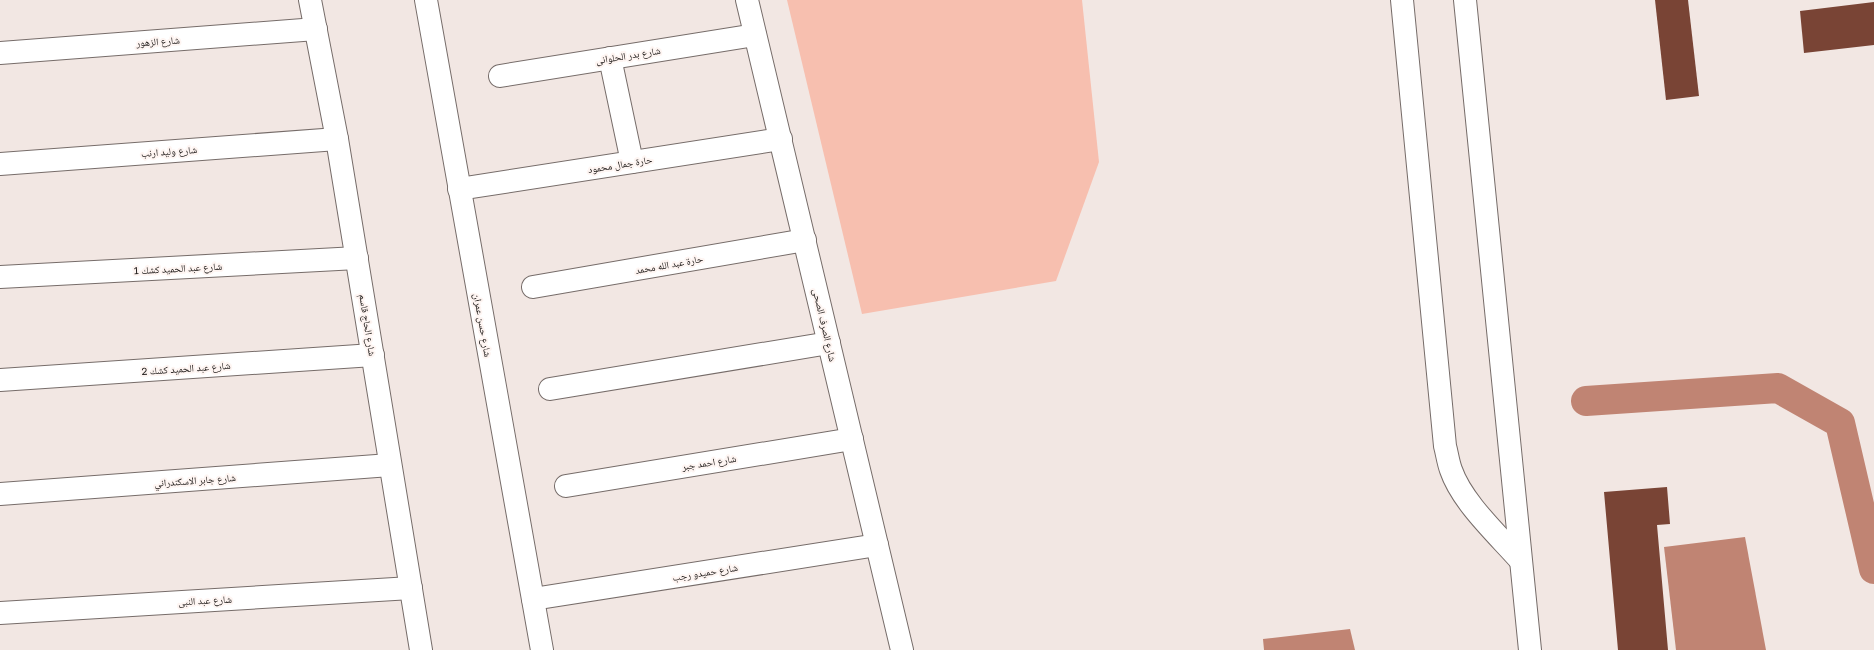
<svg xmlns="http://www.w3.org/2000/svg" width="1874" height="650" viewBox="0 0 1874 650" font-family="'Golos Text','Noto Naskh Arabic',sans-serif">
  <rect width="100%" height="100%" fill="#f2e7e3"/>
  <!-- green -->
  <path fill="#f7bfaf" d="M787,0H1082L1099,162L1056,281L862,314Z"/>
  <!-- water -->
  <g fill="#c08473">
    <path d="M1745,537L1766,650H1676L1664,547Z"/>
    <path d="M1350,629L1355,650H1264L1263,639Z"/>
  </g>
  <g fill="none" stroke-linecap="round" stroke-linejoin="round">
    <!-- canal -->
    <path stroke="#c08473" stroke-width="30" d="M1586,401L1778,388L1840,423L1874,569"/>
  </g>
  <!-- building -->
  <g fill="#794435">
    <path d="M1655,0H1688L1699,96L1666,100Z"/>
    <path d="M1874,2V45L1804,53L1800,11Z"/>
    <path d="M1667,487L1670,524L1657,525L1668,650H1618L1604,492Z"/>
  </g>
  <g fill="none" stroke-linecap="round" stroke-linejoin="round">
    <!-- minor casing -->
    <g stroke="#766c69" stroke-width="24">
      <g id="minor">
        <path d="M310,0L337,139L421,650"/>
        <path d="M426,0L542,650"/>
        <path d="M747,0L902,650"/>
        <path d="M1402,0L1445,446C1447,453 1448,462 1451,470C1462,502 1497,534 1520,560"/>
        <path d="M1465,0L1530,650"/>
        <path d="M0,53L316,29"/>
        <path d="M610,58L632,162"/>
        <path d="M500,76L755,35"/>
        <path d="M0,164L337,139"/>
        <path d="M459,189L781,139"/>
        <path d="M0,277L357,258"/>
        <path d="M533,287L805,240"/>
        <path d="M0,380L373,355"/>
        <path d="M550,389L829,343"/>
        <path d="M566,486L852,439"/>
        <path d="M0,494L390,465"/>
        <path d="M533,599L877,545"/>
        <path d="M0,613L411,588"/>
      </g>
    </g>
    <!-- minor -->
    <use href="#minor" stroke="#fff" stroke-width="22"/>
  </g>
  <g text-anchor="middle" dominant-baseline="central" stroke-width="4" stroke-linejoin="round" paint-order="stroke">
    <!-- street labels -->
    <g font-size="10" fill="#1b1715" stroke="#fef5f2">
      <text transform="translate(158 41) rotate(-4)">شارع الزهور</text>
      <text transform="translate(628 55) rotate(-9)">شارع بدر الحلوانى</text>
      <text transform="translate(169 151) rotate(-4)">شارع وليد ارنب</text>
      <text transform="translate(620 164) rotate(-9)">حارة جمال محمود</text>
      <text transform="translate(669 264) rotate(-10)">حارة عبد الله محمد</text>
      <text transform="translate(178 268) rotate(-3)">شارع عبد الحميد كشك 1</text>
      <text transform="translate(368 325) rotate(81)">شارع الحاج قاسم</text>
      <text transform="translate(483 325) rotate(80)">شارع حسن عمران</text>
      <text transform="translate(825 325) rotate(77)">شارع الصرف الصحى</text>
      <text transform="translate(186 368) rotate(-4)">شارع عبد الحميد كشك 2</text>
      <text transform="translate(709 462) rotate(-9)">شارع احمد جبر</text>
      <text transform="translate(195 480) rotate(-4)">شارع جابر الاسكندراني</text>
      <text transform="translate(705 572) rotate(-9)">شارع حميدو رجب</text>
      <text transform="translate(205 600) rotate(-3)">شارع عبد النبى</text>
    </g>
  </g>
</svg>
